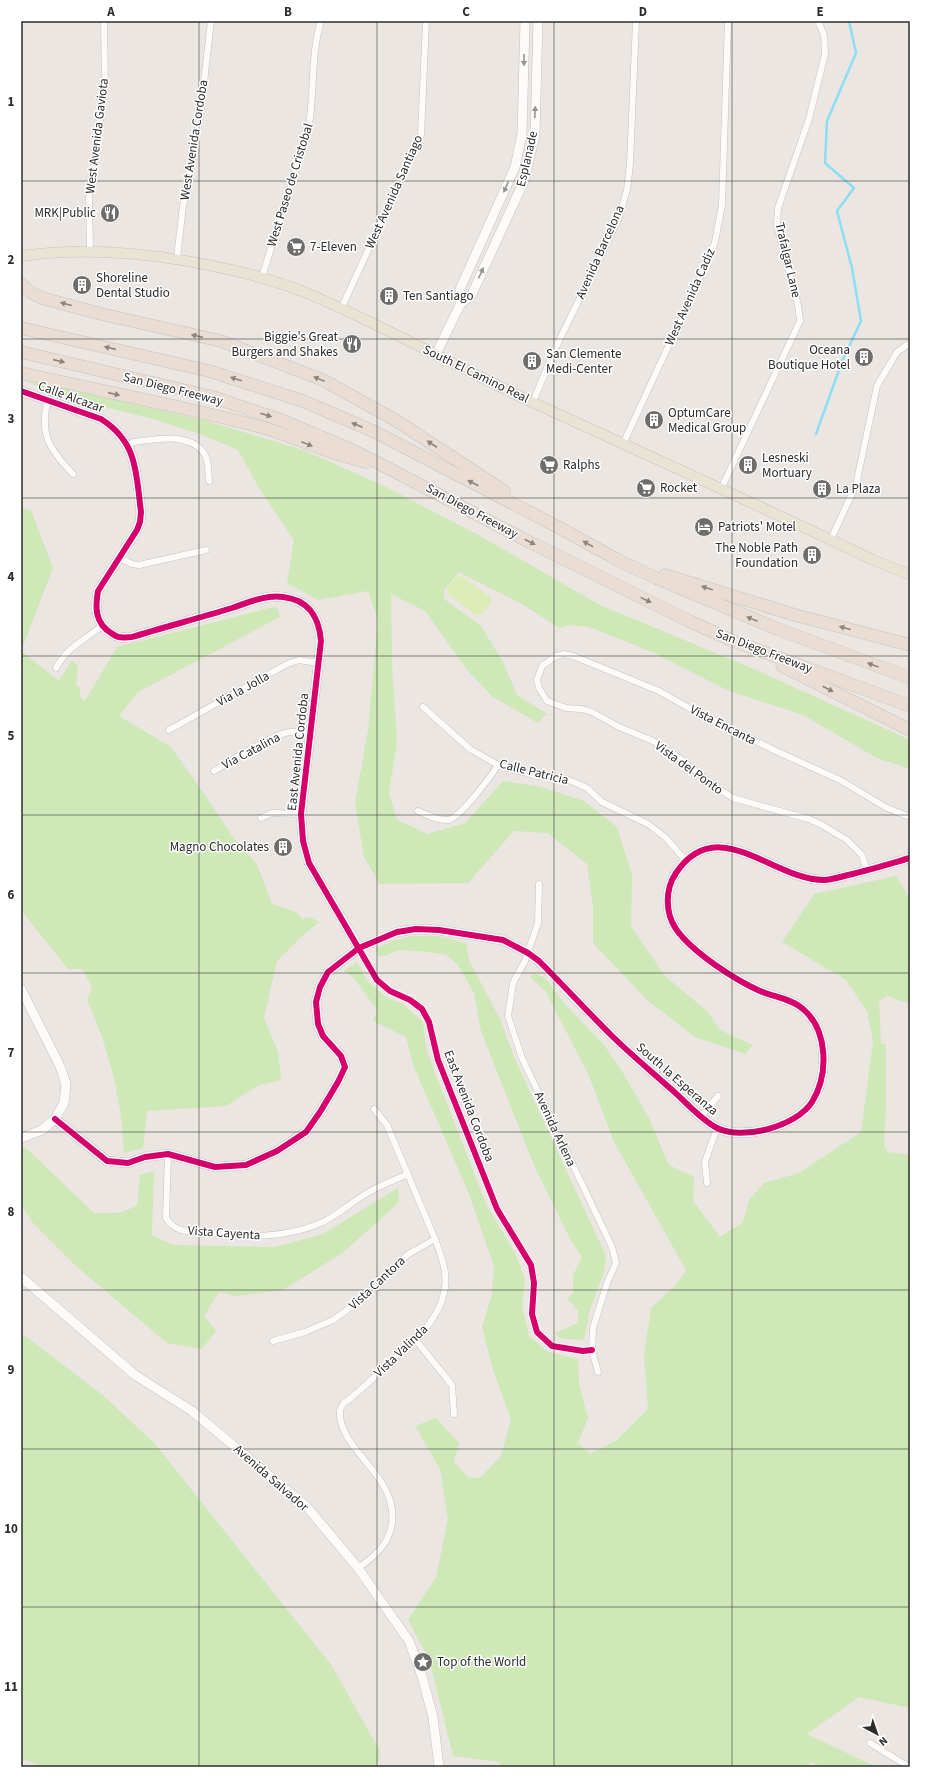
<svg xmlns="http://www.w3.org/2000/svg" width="931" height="1788" viewBox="0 0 931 1788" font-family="'Source Sans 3',sans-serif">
  <rect width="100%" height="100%" fill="#ebe6e1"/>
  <!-- green -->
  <g fill="#cee8b7">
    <path d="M26,382L57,386L207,421L303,450L384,486L482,537L600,605L756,670L910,740V769L877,758L803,715L727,690L652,652L589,627L571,625L559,628L522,604L459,572L444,590V599L481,626L503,662L517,695L547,714L538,723L493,697L468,671L425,611L391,594L392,664L397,742L389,793L397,820L428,834L465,823L503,781L541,787L584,801L617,827L632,875L631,926L665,976L708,1012L720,1030L753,1045L745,1054L695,1037L648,1001L593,943V906L587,864L548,833L514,831L468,883L380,884L364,857L355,803L368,730L378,620L368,591L318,600L287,583L294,540L259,488L238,450L200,434L153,419L85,402Z"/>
    <path d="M21,508L31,510L53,568L21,651Z"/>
    <path d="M277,606L280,617L138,692L119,716L171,747L205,795L235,840L257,864L272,904L296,912L302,919L310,917L319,922L301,937L277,961L264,1018L278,1052L281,1080L259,1085L226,1106L147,1111L143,1148L124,1153C123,1138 122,1124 120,1110C115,1075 102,1032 87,1000L92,987L82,969H68L21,910V651L59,681L72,660L78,667L76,685L80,688V697L85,701L117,647Z"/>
    <path d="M896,876L910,899V1004L887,996L879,1001L881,1043L886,1044V1108L884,1145L888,1152L910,1155V1708L859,1697L807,1734L876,1767H820L812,1762L805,1767H502L499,1762L453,1756L429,1659L408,1620L436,1577L448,1519L440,1469L415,1426L436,1418L459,1443L454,1462L469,1478H480L501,1456L511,1419L493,1370L482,1327L492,1295L494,1266L467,1189L413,1065L406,1037L373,1021L377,1010L354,978L344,971L357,962L368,982L386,997L403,1004L423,1022L426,1048L438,1081L487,1206L515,1253L525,1279L522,1306L529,1336L548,1352L578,1359L579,1384L588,1418L578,1443L590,1454L617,1440L648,1409L644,1355L651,1308L677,1284L686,1270L614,1142L589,1076L546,992L530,977L534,973L545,978L565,1004L604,1045L620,1068L649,1118L669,1165L694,1177L693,1201L720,1237L743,1222L749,1200L764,1183L799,1173L861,1132L873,1041L867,1011L846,980L782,942L814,894Z"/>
    <path d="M413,936H439L466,943L469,960L501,1021L514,1057L606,1256L604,1272L590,1310L584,1340L559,1338L555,1333L578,1323V1311L567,1298L573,1293V1275L582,1257L570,1239L533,1163L481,1031L474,993L458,965L447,955L430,952L400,950L380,957L375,949L395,940Z"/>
    <path d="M21,1147L26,1148L94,1213H119L137,1206L140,1175L154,1171L152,1235L173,1245L275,1247L323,1234L398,1188L399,1202L344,1252L283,1290L236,1296L219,1292L204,1316L216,1331L202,1349L167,1343L76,1266L33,1223L21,1205Z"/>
    <path d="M21,1333L104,1396L155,1444L332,1666L380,1751L377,1767H43L21,1758Z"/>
  </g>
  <!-- pitch -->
  <path fill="#dbedb4" d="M461,576L490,597L491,602L482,614L476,615L448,594L447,588L457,577Z"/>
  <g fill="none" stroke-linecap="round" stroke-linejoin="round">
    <!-- stream -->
    <path stroke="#8edef3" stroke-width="2.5" d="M816,434L843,359L861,321L852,268L837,211L854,188L825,163L827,121L856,53L849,21"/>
    <!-- street casing -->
    <g stroke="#c4c2c3" stroke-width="7">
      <g id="street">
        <path d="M90,252L89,198L105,85L104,21"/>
        <path d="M177,258L183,206L200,117L211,21"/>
        <path d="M262,277L308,131C315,95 310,56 321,21"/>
        <path d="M341,309L421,135L426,21"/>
        <path d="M48,399C39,434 49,449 73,474"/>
        <path d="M533,402L554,351L618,220L627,190L630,164L636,21"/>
        <path d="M623,444L705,267L715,242L722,205L728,21"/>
        <path d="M128,445L134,442C156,439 189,432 204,453C209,459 208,473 209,481"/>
        <path d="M721,489L800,321L798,305L777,225L778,208L809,119L825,54L824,35L818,21"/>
        <path d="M831,539L856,485L877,386L897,352L910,343"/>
        <path d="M120,558L132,564L139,565L206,550"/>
        <path d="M56,668C68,646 83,641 102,626"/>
        <path d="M423,707L470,749L498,765L538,776L563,778L576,783L587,788L602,802L648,824L666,838L685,860"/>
        <path d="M169,730L287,664L299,660L319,663"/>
        <path d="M214,771C231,761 272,734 290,732C297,731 304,734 311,736"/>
        <path d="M418,811C427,815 438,821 448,820C460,818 491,776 498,765"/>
        <path d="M261,818L272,813L301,814"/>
        <path d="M867,871L862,855L847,840L822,825L809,819L733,798L711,784L681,759L653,741L619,727L592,712L582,709L566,708L547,701L539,688L537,680L542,666L556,656L564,654L573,656L659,691L689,708L776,751L840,780L887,808L910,817"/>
        <path d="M539,884L538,923L525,961L513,983L508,1016L522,1058L612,1247L616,1263L607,1283L593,1328L592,1350L598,1372"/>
        <path d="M359,948L377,980L390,991L410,1000L422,1009L429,1022L438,1060L497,1209L531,1265L534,1283L532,1314L537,1332L552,1346L583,1351L592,1350"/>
        <path d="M701,1116L718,1096"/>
        <path d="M168,1154L166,1218C176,1234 191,1231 209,1233C249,1237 285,1239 323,1222C339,1214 353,1201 369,1192C381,1185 395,1180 408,1174"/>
        <path d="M707,1183L705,1162L717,1128"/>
        <path d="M415,1339L452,1385L454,1414"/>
        <path d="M273,1341L305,1332L333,1320L357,1303L384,1279L407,1255L435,1239"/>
        <path d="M358,1568C374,1557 389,1545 392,1523C398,1474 337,1450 340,1410L343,1404C358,1393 371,1380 384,1368C408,1346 437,1325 444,1293C449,1274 441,1256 435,1239L387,1125L374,1109"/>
        <path d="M870,1743L909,1767"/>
      </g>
    </g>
    <!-- secondary casing -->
    <g stroke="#c4c2c3" stroke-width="10">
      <g id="secondary">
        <path d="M460,305V289L515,167L522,134L525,21"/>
        <path d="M436,354L460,305L472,294L524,181L535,135L538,21"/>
        <path d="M21,391L101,419C138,442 136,474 141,512L140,522L137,530L98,591C95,607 95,623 111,633C113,634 116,637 119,637C123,638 128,637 132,637C165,627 199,618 232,608C247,603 267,594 283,597C309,600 319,617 321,641L301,814L303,841L309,863L359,948"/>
        <path d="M21,989L60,1066L66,1084L64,1103L55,1119L42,1130L21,1138"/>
        <path d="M55,1119L107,1161L128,1163L145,1157L168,1154L215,1167L246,1165L277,1151L306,1132L320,1112L338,1082L345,1067L341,1056L323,1036L318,1024L316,1002L320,987L328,972L359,948L397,932L416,929L439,930L503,940L528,953L539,961C563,985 586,1010 610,1034C629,1053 651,1071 671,1089C685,1101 701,1120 717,1128C743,1141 797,1126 812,1102C829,1074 828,1030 803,1009C792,999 774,997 760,991C735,980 692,952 676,929C665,913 665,889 676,873C718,811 773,881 825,880C833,879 841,877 848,875C869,870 889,864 910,858"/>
        <path d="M21,1277L135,1375L192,1411L307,1507L358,1568L409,1641L422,1676L433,1717L439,1767"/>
      </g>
    </g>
    <!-- primary casing -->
    <g stroke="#c6c4c2" stroke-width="11">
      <path id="primary" d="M21,256C86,247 150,253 213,266C244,272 273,280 302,291C381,324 457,367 534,403C647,455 761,506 873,560L910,575"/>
    </g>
    <!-- highway casing -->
    <g stroke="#c6c4c2" stroke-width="13">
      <g id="highway">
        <path d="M21,284L30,292L42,298L101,314L221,341L323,380L397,421L504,491"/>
        <path d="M21,328L209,371L303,401L375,432L558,527L618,560L656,578L775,628L910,678"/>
        <path d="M21,352L213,397L281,420L350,449L384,466L531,543L689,621L731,640L910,706"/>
        <path d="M21,373C101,391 182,406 261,427C297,437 330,455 367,462"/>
        <path d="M665,575L795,615L910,645"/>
        <path d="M782,666L910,730"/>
      </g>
    </g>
    <!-- street -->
    <use href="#street" stroke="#fcfbfa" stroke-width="6"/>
    <!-- secondary -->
    <use href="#secondary" stroke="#fcfbfa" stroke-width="9"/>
    <!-- primary -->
    <use href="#primary" stroke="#e9e3d3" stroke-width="10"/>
    <!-- highway -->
    <use href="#highway" stroke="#e9ddd4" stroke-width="12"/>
    <!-- cycleway casing -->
    <g stroke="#fff" stroke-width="8">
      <g id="cycleway">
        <path d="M21,391L101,419C138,442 136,474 141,512L140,522L137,530L98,591C95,607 95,623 111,633C113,634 116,637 119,637C123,638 128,637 132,637C165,627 199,618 232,608C247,603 267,594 283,597C309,600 319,617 321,641L301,814L303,841L309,863L377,980L390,991L410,1000L422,1009L429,1022L438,1060L497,1209L531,1265L534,1283L532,1314L537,1332L552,1346L583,1351L592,1350"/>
        <path d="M55,1119L107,1161L128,1163L145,1157L168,1154L215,1167L246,1165L277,1151L306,1132L320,1112L338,1082L345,1067L341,1056L323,1036L318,1024L316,1002L320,987L328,972L359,948L397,932L416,929L439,930L503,940L528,953L539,961C563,985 586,1010 610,1034C629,1053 651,1071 671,1089C685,1101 701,1120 717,1128C743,1141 797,1126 812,1102C829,1074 828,1030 803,1009C792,999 774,997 760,991C735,980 692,952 676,929C665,913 665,889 676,873C718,811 773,881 825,880C833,879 841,877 848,875C869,870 889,864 910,858"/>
      </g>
    </g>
    <!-- cycleway -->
    <use href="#cycleway" stroke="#d6006c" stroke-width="6"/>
  </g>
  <!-- one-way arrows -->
  <defs><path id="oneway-solid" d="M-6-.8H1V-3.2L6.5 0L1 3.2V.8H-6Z"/></defs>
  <g fill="#949493">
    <use href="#oneway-solid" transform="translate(524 60) rotate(91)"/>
    <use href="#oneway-solid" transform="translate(535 112) rotate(-88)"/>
    <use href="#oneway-solid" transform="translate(506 187) rotate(114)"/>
    <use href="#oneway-solid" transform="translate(481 273) rotate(-65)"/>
  </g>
  <g fill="#8a8480">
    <use href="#oneway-solid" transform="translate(66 304) rotate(-165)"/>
    <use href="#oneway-solid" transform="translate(197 336) rotate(-167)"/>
    <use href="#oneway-solid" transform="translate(110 348) rotate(-167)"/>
    <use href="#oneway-solid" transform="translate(59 361) rotate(13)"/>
    <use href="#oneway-solid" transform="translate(236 379) rotate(-162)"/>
    <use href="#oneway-solid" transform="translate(319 379) rotate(-158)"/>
    <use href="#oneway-solid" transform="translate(114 394) rotate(13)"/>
    <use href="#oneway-solid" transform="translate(266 415) rotate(18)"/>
    <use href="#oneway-solid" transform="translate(357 425) rotate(-157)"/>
    <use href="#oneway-solid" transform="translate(307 444) rotate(22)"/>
    <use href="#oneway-solid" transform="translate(432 444) rotate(-147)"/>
    <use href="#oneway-solid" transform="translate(473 483) rotate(-153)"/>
    <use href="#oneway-solid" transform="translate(530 542) rotate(27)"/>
    <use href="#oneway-solid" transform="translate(588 544) rotate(-151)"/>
    <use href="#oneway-solid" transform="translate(707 588) rotate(-163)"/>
    <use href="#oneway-solid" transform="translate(646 600) rotate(26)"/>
    <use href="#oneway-solid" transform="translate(752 619) rotate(-158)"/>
    <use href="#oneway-solid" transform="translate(845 628) rotate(-165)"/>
    <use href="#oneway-solid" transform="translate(873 665) rotate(-160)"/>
    <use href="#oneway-solid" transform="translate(828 689) rotate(27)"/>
  </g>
  <!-- grid -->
  <path fill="none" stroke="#2c2c2c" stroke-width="1" stroke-opacity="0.55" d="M199,21V1767M377,21V1767M554,21V1767M732,21V1767M21,181H910M21,339H910M21,498H910M21,656H910M21,815H910M21,973H910M21,1132H910M21,1290H910M21,1449H910M21,1607H910"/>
  <!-- icons -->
  <defs>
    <g id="restaurant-disc" transform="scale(1)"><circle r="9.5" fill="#6f6d6b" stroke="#fff"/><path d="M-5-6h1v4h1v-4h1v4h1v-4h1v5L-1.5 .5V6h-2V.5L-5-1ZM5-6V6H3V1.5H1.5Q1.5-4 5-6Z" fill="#fff"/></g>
    <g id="supermarket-disc" transform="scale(1)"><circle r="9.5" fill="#6f6d6b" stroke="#fff"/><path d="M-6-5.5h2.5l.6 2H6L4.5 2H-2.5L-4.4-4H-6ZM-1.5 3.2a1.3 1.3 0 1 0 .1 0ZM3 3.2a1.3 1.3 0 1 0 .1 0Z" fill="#fff"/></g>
    <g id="building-disc" transform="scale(1)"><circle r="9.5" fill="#6f6d6b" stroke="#fff"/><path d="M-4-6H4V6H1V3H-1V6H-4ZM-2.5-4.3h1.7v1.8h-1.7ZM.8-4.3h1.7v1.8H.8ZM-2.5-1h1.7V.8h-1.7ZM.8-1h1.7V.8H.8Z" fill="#fff"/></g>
    <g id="hotel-disc" transform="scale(1)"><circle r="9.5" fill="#6f6d6b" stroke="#fff"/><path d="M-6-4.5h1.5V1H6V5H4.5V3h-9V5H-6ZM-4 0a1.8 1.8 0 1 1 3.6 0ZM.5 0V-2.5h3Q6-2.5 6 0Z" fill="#fff"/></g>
    <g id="sight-disc" transform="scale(1)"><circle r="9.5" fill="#6f6d6b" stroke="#fff"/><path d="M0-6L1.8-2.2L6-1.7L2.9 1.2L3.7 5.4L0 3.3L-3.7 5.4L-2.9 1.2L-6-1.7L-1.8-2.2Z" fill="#fff"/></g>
  </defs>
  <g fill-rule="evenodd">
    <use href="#restaurant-disc" x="110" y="213"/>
    <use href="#supermarket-disc" x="296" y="247"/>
    <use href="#building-disc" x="82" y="285"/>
    <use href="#building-disc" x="389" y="296"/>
    <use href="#restaurant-disc" x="352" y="344"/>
    <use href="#building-disc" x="864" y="357"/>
    <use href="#building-disc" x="532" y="361"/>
    <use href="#building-disc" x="654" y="420"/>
    <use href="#supermarket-disc" x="549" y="465"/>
    <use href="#building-disc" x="748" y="465"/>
    <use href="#supermarket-disc" x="646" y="488"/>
    <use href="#building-disc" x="822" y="489"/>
    <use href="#hotel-disc" x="704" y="527"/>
    <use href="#building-disc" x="812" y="555"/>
    <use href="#building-disc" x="283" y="847"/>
    <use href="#sight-disc" x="423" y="1662"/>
  </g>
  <g text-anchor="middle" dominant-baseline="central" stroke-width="3" stroke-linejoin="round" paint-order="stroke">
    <!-- street labels -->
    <g font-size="13" fill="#2c2c2c" stroke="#fff">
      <text transform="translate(97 136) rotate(-83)">West Avenida Gaviota</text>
      <text transform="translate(194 140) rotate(-81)">West Avenida Cordoba</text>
      <text transform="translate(527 159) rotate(-77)">Esplanade</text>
      <text transform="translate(290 185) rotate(-73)">West Paseo de Cristobal</text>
      <text transform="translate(394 192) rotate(-66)">West Avenida Santiago</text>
      <text transform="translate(600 252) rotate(-66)">Avenida Barcelona</text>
      <text transform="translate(788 260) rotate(77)">Trafalgar Lane</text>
      <text transform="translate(690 297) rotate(-66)">West Avenida Cadiz</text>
      <text transform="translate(476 374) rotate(26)">South El Camino Real</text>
      <text transform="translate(173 389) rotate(14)">San Diego Freeway</text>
      <text transform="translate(71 397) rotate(20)">Calle Alcazar</text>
      <text transform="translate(472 511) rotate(28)">San Diego Freeway</text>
      <text transform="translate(764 651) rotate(21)">San Diego Freeway</text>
      <text transform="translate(243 689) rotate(-29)">Via la Jolla</text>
      <text transform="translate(723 725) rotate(27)">Vista Encanta</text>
      <text transform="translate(251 751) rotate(-28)">Via Catalina</text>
      <text transform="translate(298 752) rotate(-84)">East Avenida Cordoba</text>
      <text transform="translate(689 768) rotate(36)">Vista del Ponto</text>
      <text transform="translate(534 772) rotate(14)">Calle Patricia</text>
      <text transform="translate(677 1079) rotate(41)">South la Esperanza</text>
      <text transform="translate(469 1106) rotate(69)">East Avenida Cordoba</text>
      <text transform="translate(555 1129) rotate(65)">Avenida Arlena</text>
      <text transform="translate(224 1233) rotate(4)">Vista Cayenta</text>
      <text transform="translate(377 1283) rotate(-43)">Vista Cantora</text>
      <text transform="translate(401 1351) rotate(-44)">Vista Valinda</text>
      <text transform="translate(271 1478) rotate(41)">Avenida Salvador</text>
    </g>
    <!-- poi labels -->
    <g font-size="13" fill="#2c2c2c" stroke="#fff" text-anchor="start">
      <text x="96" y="213" text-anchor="end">MRK|Public</text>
      <text x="310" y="247">7-Eleven</text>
      <text x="96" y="278">Shoreline<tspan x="96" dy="15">Dental Studio</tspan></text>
      <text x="403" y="296">Ten Santiago</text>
      <text x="338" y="337" text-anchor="end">Biggie's Great<tspan x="338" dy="15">Burgers and Shakes</tspan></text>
      <text x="850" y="350" text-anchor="end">Oceana<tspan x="850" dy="15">Boutique Hotel</tspan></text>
      <text x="546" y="354">San Clemente<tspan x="546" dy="15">Medi-Center</tspan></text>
      <text x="668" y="413">OptumCare<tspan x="668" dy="15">Medical Group</tspan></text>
      <text x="762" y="458">Lesneski<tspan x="762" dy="15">Mortuary</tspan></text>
      <text x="563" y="465">Ralphs</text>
      <text x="660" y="488">Rocket</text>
      <text x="836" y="489">La Plaza</text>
      <text x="718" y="527">Patriots' Motel</text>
      <text x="798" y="548" text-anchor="end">The Noble Path<tspan x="798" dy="15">Foundation</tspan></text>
      <text x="269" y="847" text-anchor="end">Magno Chocolates</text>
      <text x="437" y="1662">Top of the World</text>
    </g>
  </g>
  <!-- border -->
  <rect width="931" height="1788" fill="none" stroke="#ffffff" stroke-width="44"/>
  <!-- north arrow -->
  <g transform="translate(877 1734) rotate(140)" stroke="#ffffff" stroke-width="3" paint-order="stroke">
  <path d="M0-3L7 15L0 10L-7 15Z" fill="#2c2c2c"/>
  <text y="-6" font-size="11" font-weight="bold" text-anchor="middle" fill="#2c2c2c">N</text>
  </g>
  <rect x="22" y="22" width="887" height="1744" fill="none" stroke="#2c2c2c" stroke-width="1.5"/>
  <g font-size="13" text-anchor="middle" font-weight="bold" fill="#2c2c2c">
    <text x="111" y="16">A</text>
    <text x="288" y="16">B</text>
    <text x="466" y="16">C</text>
    <text x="643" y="16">D</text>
    <text x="820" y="16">E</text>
    <text x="11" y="106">1</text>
    <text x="11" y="264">2</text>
    <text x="11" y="423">3</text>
    <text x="11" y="581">4</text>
    <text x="11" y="740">5</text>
    <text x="11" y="899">6</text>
    <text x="11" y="1057">7</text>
    <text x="11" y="1216">8</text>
    <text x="11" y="1374">9</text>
    <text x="11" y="1533">10</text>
    <text x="11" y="1691">11</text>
  </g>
</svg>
